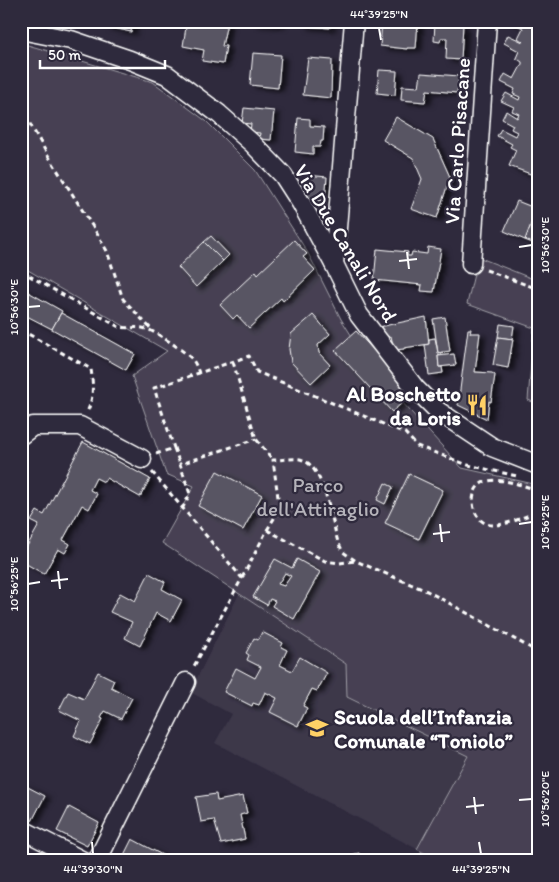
<svg xmlns="http://www.w3.org/2000/svg" width="559" height="882" viewBox="0 0 559 882" font-family="Itim,sans-serif">
  <defs>
    <filter id="shadow"><feDropShadow dx="5.5" dy="3" stdDeviation="2.5" flood-color="#0009"/></filter>
  </defs>
  <rect width="100%" height="100%" fill="#2f2a3d"/>
  <filter id="ink" filterUnits="userSpaceOnUse"><feTurbulence type="fractalNoise" baseFrequency=".02" numOctaves="2"/><feDisplacementMap in="SourceGraphic" scale="10" xChannelSelector="R" yChannelSelector="G"/><feConvolveMatrix kernelMatrix="1 2 1 2 8 2 1 2 1" color-interpolation-filters="sRGB"/></filter>
  <g filter="url(#ink)">
    <!-- built -->
    <path fill="#3c3749" d="M239,594L346,664L347,697L468,756L417,849L215,743L231,714L190,692Z"/>
    <!-- green -->
    <g fill="#464152" stroke="#a2a0a8">
      <path d="M21,43L153,82L206,121L255,170L308,253L341,319L367,360L401,401L462,468L538,485V861H438L417,849L468,756L347,697L346,664L162,543L194,486L166,474L132,376L167,351L21,266Z"/>
      <path d="M478,257L538,281V404L528,400L534,328L467,304Z"/>
    </g>
    <!-- building -->
    <g fill="#595564" stroke="#fff" fill-rule="evenodd" filter="url(#shadow)">
      <path d="M106,21H133L131,32L105,26Z"/>
      <path d="M187,21H225V23H227L222,46H226L223,64L202,61L204,50L183,46Z"/>
      <path d="M253,21H280L279,25L253,23Z"/>
      <path d="M304,21H330V28L304,26Z"/>
      <path d="M382,21H418L416,48H407V49L380,46Z"/>
      <path d="M509,21H527L538,27V173L536,176L509,166L516,150L510,147L512,144L497,136L501,129L515,136L517,132L511,129L513,125L502,119L506,111L517,118L519,114L512,111L514,107L501,101L506,93L519,100L520,97L513,94L515,89L501,82L505,74L514,79L522,64V62L516,58L519,51L504,43L508,35L523,42L518,38L523,28Z"/>
      <path d="M435,22L463,24L461,60L446,59L447,38H441L440,42L434,41Z"/>
      <path d="M253,53L281,55L278,88L250,85Z"/>
      <path d="M308,58L332,60L331,98L303,95Z"/>
      <path d="M379,70L397,71L395,95L377,93Z"/>
      <path d="M421,73L459,76L457,93L427,90L425,102L401,100L402,86L419,87Z"/>
      <path d="M244,108L274,111L271,140L259,139L260,133L250,132L251,124L242,123Z"/>
      <path d="M396,117L433,139L450,177L437,218L411,209L422,179L413,158L383,140Z"/>
      <path d="M298,118L310,119V126L324,127L323,141H321L320,147H313V154L295,152Z"/>
      <path d="M307,175L327,177L325,201L308,200L304,194Z"/>
      <path d="M517,201L537,209L525,240L504,231Z"/>
      <path d="M537,209H538V245L525,240Z"/>
      <path d="M211,236L229,255L223,261L204,242Z"/>
      <path d="M294,240L307,254L303,257L315,270L283,301L281,298L249,328L237,315L233,319L220,305L256,271L258,274Z"/>
      <path d="M204,242L223,261L196,287L178,267Z"/>
      <path d="M428,247L441,249L434,292L421,291L422,285L374,280L377,249L408,252L407,256H411L412,252L427,254Z"/>
      <path d="M21,288L62,311L52,329L21,313Z"/>
      <path d="M61,313L135,354L126,370L52,329Z"/>
      <path d="M313,315L330,334L318,345L319,353L330,365L311,383L291,362L289,349L291,334Z"/>
      <path d="M426,317L429,344L404,348V349L394,350L391,336L383,338L379,327Z"/>
      <path d="M445,317L450,351L438,353L433,319Z"/>
      <path d="M500,324L514,326L512,339L498,337Z"/>
      <path d="M468,329H471L470,333H480L475,372L492,373L495,375L491,402L489,401L487,419L458,405Z"/>
      <path d="M356,331L413,393L392,412L335,350Z"/>
      <path d="M498,337L513,339L508,368L493,365Z"/>
      <path d="M435,338L438,353L443,352L441,355L438,356L439,367H442L443,373L429,375L425,345L429,344V339Z"/>
      <path d="M454,354L456,365L439,367L438,356Z"/>
      <path d="M83,442L150,479L140,497L106,478L104,482L96,478L90,490L97,494L89,509L82,505L63,540L70,544L65,553L58,549L44,574L21,561V557L39,525L31,521L37,511L44,515Z"/>
      <path d="M217,471L262,495L243,530L198,506Z"/>
      <path d="M409,474L443,490L419,539L385,523Z"/>
      <path d="M385,483L393,487L385,504L377,500Z"/>
      <path d="M275,559L292,568L297,559L320,572L294,619L272,606L275,601L270,599L267,605L253,597ZM285,573L291,576L284,586L278,584Z"/>
      <path d="M149,573L165,582L162,589L182,600L171,621L156,613L140,646L125,638L132,622L110,612L120,593L135,601Z"/>
      <path d="M262,632L283,643L281,647L287,650L280,665L292,671L300,657L327,673L317,691L312,689L303,706L307,708L298,726L270,712L277,698L265,692L259,705L253,703L252,706L224,692L236,668L255,678L261,667L247,660L249,655L246,653L254,638L258,640Z"/>
      <path d="M98,672L114,680L111,687L132,698L121,719L105,711L101,718L103,719L90,744L74,736L81,721L59,710L68,692L84,699Z"/>
      <path d="M22,784L45,796L32,821L21,815Z"/>
      <path d="M216,794L217,801L243,796L247,813L240,815L245,839L221,844L214,820L201,822L196,797Z"/>
      <path d="M69,807L99,823L87,846L57,831Z"/>
      <path d="M132,839L166,857L164,861H131L123,857Z"/>
      <path d="M359,853L361,861L334,860L351,855Z"/>
      <path d="M329,855L331,861H311L310,859Z"/>
    </g>
    <g fill="none" stroke-linecap="round" stroke-linejoin="round">
      <!-- minor casing -->
      <g stroke="#fff" stroke-width="21">
        <g id="minor">
          <path d="M21,30L71,40L130,60L167,75L219,114L253,144L283,175L301,203L334,264L359,315L415,388L438,411L492,447L538,465"/>
          <path d="M334,264L354,21"/>
          <path d="M471,264L487,21"/>
          <path d="M21,435L33,426H80L142,459"/>
          <path d="M21,829L83,861"/>
          <path d="M97,861L186,682"/>
        </g>
      </g>
      <!-- path -->
      <g stroke="#fff" stroke-width="3" stroke-dasharray="5 4" stroke-linecap="butt">
        <path d="M21,108L46,152L96,232L107,251L123,299L152,330"/>
        <path d="M486,270L538,289"/>
        <path d="M21,271L119,327C128,329 138,326 146,329C156,331 185,352 192,359C196,364 197,368 199,373L249,356L257,372L405,433L417,446L468,465L517,476"/>
        <path d="M21,330L91,369C93,384 94,398 87,412"/>
        <path d="M233,362L256,439L273,460"/>
        <path d="M174,448L180,464"/>
        <path d="M156,454L174,448L154,388L199,373"/>
        <path d="M152,472L242,578L193,668"/>
        <path d="M538,490C523,486 504,478 488,481C465,485 470,525 493,525C508,525 524,517 538,511"/>
        <path d="M182,509L190,494L180,464L256,439"/>
        <path d="M267,530L278,512L279,505L273,460C281,460 292,458 300,459C324,464 332,522 338,542L343,552L356,561L427,591L538,652"/>
        <path d="M242,578L267,530L325,561L339,563L356,561"/>
      </g>
      <!-- minor -->
      <use href="#minor" stroke="#2f2a3d" stroke-width="18"/>
    </g>
  </g>
  <!-- ticks -->
  <path fill="none" stroke="#fff" stroke-width="2" d="M379,28L381,40M519,247L532,245M407,252L409,269M399,261L417,259M28,307L40,306M440,524L442,542M519,524L532,522M433,534L450,532M58,571L60,589M51,581L68,579M28,584L40,582M474,797L476,814M519,800L532,799M466,807L484,805M92,842L93,854M479,842L481,854"/>
  <!-- icons -->
  <defs>
    <g id="restaurant-bare" transform="scale(1.725)"><path d="M-5-6h1v4h1v-4h1v4h1v-4h1v5L-1.5 .5V6h-2V.5L-5-1ZM5-6V6H3V1.5H1.5Q1.5-4 5-6Z" fill="#ffd166" stroke="#2f2a3d" stroke-width="2.5" paint-order="stroke"/></g>
    <g id="school-bare" transform="scale(1.725)"><path d="M0-5L7-2L0 1L-7-2ZM-4 1L0 2.5L4 1V4Q0 6-4 4Z" fill="#ffd166" stroke="#2f2a3d" stroke-width="2.5" paint-order="stroke"/></g>
  </defs>
  <g fill-rule="evenodd">
    <use href="#restaurant-bare" x="477" y="405"/>
    <use href="#school-bare" x="317" y="728"/>
  </g>
  <g text-anchor="middle" dominant-baseline="central" stroke-width="4.5" stroke-linejoin="round" paint-order="stroke">
    <!-- street labels -->
    <g font-size="21" fill="#fff" stroke="#2f2a3d">
      <text transform="translate(457 141) rotate(-86)">Via Carlo Pisacane</text>
      <text transform="translate(346 243) rotate(59)">Via Due Canali Nord</text>
    </g>
    <!-- poi labels -->
    <g font-size="21" font-weight="bold" fill="#fff" stroke="#2f2a3d" text-anchor="end">
      <text x="461" y="393">Al Boschetto<tspan x="461" dy="24">da Loris</tspan></text>
      <text x="334" y="716" text-anchor="start">Scuola dell’Infanzia<tspan x="334" dy="24">Comunale “Toniolo”</tspan></text>
    </g>
    <!-- park labels -->
    <g font-size="21" fill="#b5b3ba" stroke="#2f2a3d">
      <text x="318" y="484">Parco<tspan x="318" dy="24">dell'Attiraglio</tspan></text>
    </g>
  </g>
  <!-- margin -->
  <rect width="559" height="882" fill="none" stroke="#2f2a3d" stroke-width="55"/>
  <!-- scale -->
  <path d="M40 60v8h125v-8" fill="none" stroke="#ffffff" stroke-width="2.5"/>
  <text x="48" y="60" font-size="15" fill="#ffffff" stroke="#2f2a3d" stroke-width="4" paint-order="stroke">50 m</text>
  <rect x="28" y="28" width="504" height="826" fill="none" stroke="#fff" stroke-width="2"/>
  <g font-size="12" text-anchor="middle" fill="#fff">
    <text x="379" y="18">44°39'25"N</text>
    <text transform="translate(545 245) rotate(-90)" y="4">10°56'30"E</text>
    <text transform="translate(14 307) rotate(-90)" y="4">10°56'30"E</text>
    <text transform="translate(545 522) rotate(-90)" y="4">10°56'25"E</text>
    <text transform="translate(14 584) rotate(-90)" y="4">10°56'25"E</text>
    <text transform="translate(545 799) rotate(-90)" y="4">10°56'20"E</text>
    <text x="93" y="873">44°39'30"N</text>
    <text x="481" y="873">44°39'25"N</text>
  </g>
</svg>
